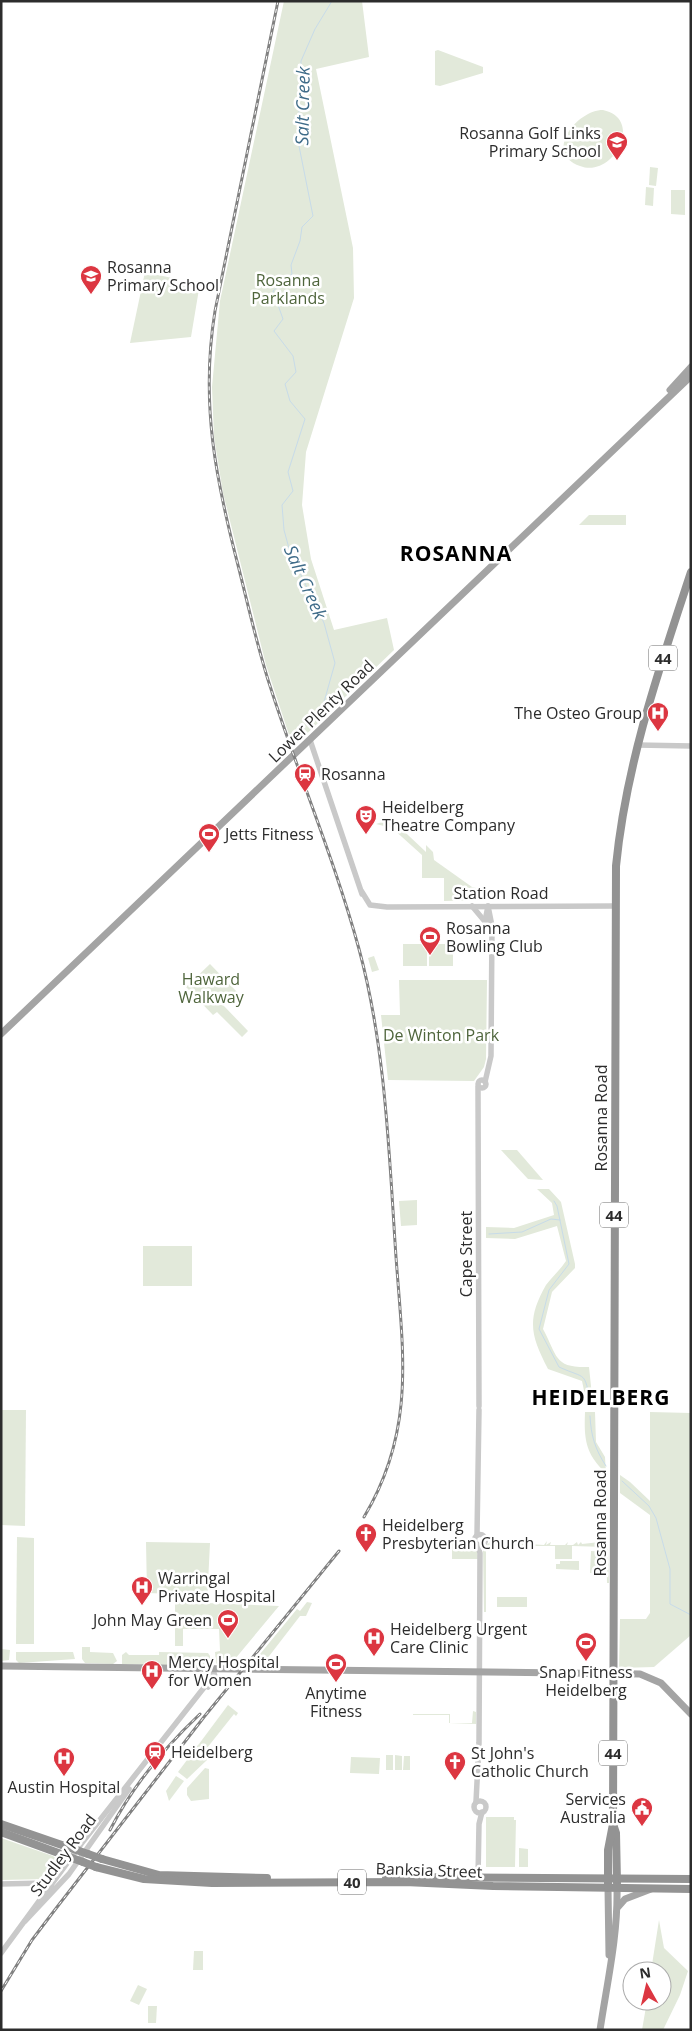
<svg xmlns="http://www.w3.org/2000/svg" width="692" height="2031" viewBox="0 0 692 2031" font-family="'Open Sans',sans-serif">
  <rect width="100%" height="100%" fill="#fff"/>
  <!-- green -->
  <g fill="#e2e9da">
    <path d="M284,1H362L369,57L316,69L353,248L354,298L306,452L302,505L311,559L334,630L387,618L394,650L293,747L266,665L223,493L214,437L212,387L220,301Z"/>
    <path d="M438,50L483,67V73L440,86L435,85V51Z"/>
    <path d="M603,110C645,119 613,179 580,166C543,153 577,110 603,110Z"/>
    <path d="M650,167L658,168L656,186L649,185Z"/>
    <path d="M646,187L654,188L653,206L645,205Z"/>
    <path d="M671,190H685V215L671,214Z"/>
    <path d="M145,272L172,278L171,284L199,289L191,337L130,343Z"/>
    <path d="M589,515H626V525H579Z"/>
    <path d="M391,819L426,852V845L433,852L434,860L472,887L484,890V900L444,901V878H422V855L392,828L376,824Z"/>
    <rect x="403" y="944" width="24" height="22"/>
    <rect x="429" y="944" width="24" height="22"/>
    <path d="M374,956L379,970L372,972L368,958Z"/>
    <path d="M210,964L237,992L223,1005L248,1031L242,1037L217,1012L213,1015L186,987Z"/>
    <path d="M399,980H487L486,1059L484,1067L474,1081L388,1080L381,1015H400Z"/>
    <path d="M501,1150H517L543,1180L528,1179Z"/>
    <path d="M537,1189H549L561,1202L575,1264V1268L552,1292L543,1329C558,1357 554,1368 589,1367L593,1405H587L582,1381L548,1369C531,1336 526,1320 546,1285C552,1277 560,1270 566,1261L557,1226L515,1239L486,1238V1227L514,1228L554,1215L552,1203Z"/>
    <path d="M417,1200V1225L401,1226L399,1201Z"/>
    <rect x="143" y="1246" width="49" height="40"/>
    <path d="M1,1410H26L25,1526L1,1525Z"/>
    <path d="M585,1412H595L596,1442L605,1457L606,1473C585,1454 584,1438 585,1412Z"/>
    <path d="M650,1412L691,1413V1635L654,1667L619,1668L620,1619H646L650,1613V1515L620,1493V1475L630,1482L650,1501Z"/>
    <path d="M17,1537L34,1538V1644H16Z"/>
    <path d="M512,1541H526L524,1544L529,1541V1544L544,1545L547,1541L546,1545L551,1542L550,1545H565L568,1542L567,1545H573L577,1542L578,1545L581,1542L582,1544L600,1542L608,1545L609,1583H607L606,1547L572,1546V1559H555V1546H486V1612H484L483,1548L490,1542L512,1543Z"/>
    <path d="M146,1542L210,1543L207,1603L279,1606L230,1665L219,1666L216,1663L215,1652L220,1651L219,1629H183V1646H175V1594L147,1593Z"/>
    <path d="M469,1542L477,1546L478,1559H452V1543Z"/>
    <path d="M591,1551L605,1552L604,1573H590Z"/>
    <path d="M560,1561H579V1570L556,1569V1564H560Z"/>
    <rect x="497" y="1597" width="30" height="10"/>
    <path d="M307,1602L312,1603L306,1616H300L263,1664L256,1659L297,1609L300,1611Z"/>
    <path d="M82,1647H90V1652L113,1653L117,1661L113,1664L85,1663L82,1659Z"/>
    <path d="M1,1649L10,1650L9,1660L1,1661Z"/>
    <path d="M16,1652H73L75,1659L19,1663L16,1660Z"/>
    <path d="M126,1652L129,1655H159V1652L208,1653L210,1656V1664L208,1666L122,1664V1655Z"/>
    <path d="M228,1705L238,1713L236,1716L234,1714L207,1748L210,1752L207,1760L187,1779L178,1772L187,1760L185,1758L199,1744Z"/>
    <path d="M473,1711L476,1712V1724L449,1723V1715H413V1739V1714H450V1723H472Z"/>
    <rect x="386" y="1755" width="7" height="15"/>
    <path d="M395,1755L402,1756V1770H395Z"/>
    <path d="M404,1756H410V1770H403Z"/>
    <path d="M351,1757L380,1758L379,1774L350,1773Z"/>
    <path d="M205,1768L209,1769V1799L191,1801L187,1795V1788Z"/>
    <path d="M176,1776L184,1781L169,1801L166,1791Z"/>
    <path d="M486,1817H514V1820H516L515,1867H486Z"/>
    <path d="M1,1838L53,1856L58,1860L56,1873L47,1879L1,1880Z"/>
    <path d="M519,1848L528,1849V1867H519Z"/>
    <path d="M659,1920L664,1948L688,1971L680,1995L663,2030H642L647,2001H662V1971H651Z"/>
    <path d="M194,1951H203V1970H193Z"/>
    <path d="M138,1985L147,1989L139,2005L130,2001Z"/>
    <path d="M148,2006H157L156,2023H148Z"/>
  </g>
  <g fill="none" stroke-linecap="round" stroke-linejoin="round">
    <!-- stream -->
    <g stroke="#c7dbe9" stroke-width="1">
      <path d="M324,702L335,663L324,623L290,552L284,530L282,505L293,491L288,472L305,419L290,401L285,384L296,372L293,356L274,331L283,319L273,291L292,274L291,265L300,241L302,227L313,216L298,141L301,61L315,29L332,1"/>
      <path d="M554,1201L557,1206L569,1264L549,1290L539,1329L559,1367C588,1380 583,1370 591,1403"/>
      <path d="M489,1234L522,1232L551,1219L560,1220"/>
      <path d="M590,1416C591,1436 595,1449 606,1466"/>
      <path d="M622,1481L649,1506L656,1518L670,1569V1604L691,1615"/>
    </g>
    <!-- minor -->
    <g stroke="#c9c9c9" stroke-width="5.5">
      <path d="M310,740L362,894"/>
      <path d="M637,745L691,746"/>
      <path d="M362,892L370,905L387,907L615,906"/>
      <path d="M472,906L487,924"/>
      <path d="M488,906L486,916L491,930"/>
      <circle cx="482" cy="1084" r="4"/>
      <path d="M485,1082L491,1056L492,926L488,906"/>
      <path d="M478,1087L479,1406"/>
      <circle cx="480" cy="1540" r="5.5"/>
      <path d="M477,1535L479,1410"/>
      <path d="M208,1687L215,1676L213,1670"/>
      <circle cx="480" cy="1807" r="6"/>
      <path d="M476,1802L479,1743L480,1553L477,1544"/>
      <path d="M59,1853L60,1872"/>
      <path d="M478,1878L479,1824L482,1812"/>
      <path d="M1,1884L46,1883L53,1888"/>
      <path d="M25,1921L69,1874L129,1789"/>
      <path d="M1,1953L81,1844L206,1685L213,1670"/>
    </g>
    <!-- major -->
    <g stroke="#a4a4a4" stroke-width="7">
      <path d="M670,390L691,367"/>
      <path d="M1,1034L691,376"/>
      <path d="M1,1666L640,1674L661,1683L691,1714"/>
      <path d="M608,1888L609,1955"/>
      <path d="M618,1907L625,1899L651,1889"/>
      <path d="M600,2030C607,1983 618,1936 617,1888"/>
    </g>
    <!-- highway -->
    <g stroke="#939393" stroke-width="8">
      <path d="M1,1824L88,1854"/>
      <path d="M613,1824L616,1833L617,1883"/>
      <path d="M1,1832L83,1862"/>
      <path d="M102,1859L159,1875L267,1878"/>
      <path d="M96,1867L144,1879L212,1883L405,1882L493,1886L691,1889"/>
      <path d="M386,1877L691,1879"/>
      <path d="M608,1888V1850L613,1824L616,866C626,764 659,669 691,572"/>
    </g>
    <!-- rail casing -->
    <g stroke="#818181" stroke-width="3">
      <g id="rail">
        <path d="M278,1L215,311C200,403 216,481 239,569C249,609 258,650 271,689C299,776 335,861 359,949C386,1049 389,1154 396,1257C403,1353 416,1430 364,1517"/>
        <path d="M110,1830C132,1787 164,1748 200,1714"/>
        <path d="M1,1991L32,1940L54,1911L204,1717L339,1551"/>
      </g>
    </g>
    <!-- rail -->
    <use href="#rail" stroke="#fff" stroke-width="1" stroke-dasharray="4" stroke-linecap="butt"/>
    <!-- highway-bridge -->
    <g stroke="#939393" stroke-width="8">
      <path d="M88,1854L102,1859"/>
      <path d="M83,1862L96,1867"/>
    </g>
  </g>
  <!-- icons -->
  <defs>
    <g id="school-pin" transform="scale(1.125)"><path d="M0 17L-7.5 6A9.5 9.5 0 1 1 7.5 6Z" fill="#dc3641" stroke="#fff"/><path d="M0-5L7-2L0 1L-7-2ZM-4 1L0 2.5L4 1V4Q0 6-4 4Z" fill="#fff"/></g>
    <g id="hospital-pin" transform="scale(1.125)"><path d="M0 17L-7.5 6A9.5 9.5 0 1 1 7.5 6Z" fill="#dc3641" stroke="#fff"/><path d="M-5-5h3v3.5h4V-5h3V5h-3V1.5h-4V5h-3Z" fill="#fff"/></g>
    <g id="station-pin" transform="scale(1.125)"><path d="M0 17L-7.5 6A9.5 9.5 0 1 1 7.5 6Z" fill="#dc3641" stroke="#fff"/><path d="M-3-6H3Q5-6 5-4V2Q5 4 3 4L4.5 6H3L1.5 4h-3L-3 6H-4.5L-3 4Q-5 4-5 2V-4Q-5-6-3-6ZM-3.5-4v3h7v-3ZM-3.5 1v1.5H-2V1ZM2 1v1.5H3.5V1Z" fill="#fff"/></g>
    <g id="theatre-pin" transform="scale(1.125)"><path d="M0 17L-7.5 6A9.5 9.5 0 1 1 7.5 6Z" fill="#dc3641" stroke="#fff"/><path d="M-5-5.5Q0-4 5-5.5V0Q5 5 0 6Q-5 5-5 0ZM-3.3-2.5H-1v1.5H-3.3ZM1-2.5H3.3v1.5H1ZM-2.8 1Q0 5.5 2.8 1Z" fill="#fff"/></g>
    <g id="stadium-pin" transform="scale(1.125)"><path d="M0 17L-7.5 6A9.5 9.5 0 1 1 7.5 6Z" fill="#dc3641" stroke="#fff"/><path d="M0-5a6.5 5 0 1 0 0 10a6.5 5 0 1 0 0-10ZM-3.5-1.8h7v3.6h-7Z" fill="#fff"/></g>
    <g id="church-pin" transform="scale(1.125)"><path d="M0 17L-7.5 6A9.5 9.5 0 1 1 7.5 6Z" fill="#dc3641" stroke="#fff"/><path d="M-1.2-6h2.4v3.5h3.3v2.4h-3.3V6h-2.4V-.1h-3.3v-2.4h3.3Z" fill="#fff"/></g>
    <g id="civic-pin" transform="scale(1.125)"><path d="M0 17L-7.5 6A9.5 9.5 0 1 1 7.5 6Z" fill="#dc3641" stroke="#fff"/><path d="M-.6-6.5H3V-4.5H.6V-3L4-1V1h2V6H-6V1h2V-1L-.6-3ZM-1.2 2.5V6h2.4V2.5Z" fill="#fff"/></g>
  </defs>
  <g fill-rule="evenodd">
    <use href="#school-pin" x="617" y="142"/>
    <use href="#school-pin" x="91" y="276"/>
    <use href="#hospital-pin" x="658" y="713"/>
    <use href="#station-pin" x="305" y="774"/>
    <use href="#theatre-pin" x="366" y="816"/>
    <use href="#stadium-pin" x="209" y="834"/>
    <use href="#stadium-pin" x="430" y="937"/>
    <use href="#church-pin" x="366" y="1534"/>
    <use href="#hospital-pin" x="142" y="1587"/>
    <use href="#stadium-pin" x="228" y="1620"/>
    <use href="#hospital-pin" x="374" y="1638"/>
    <use href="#stadium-pin" x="586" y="1643"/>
    <use href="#stadium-pin" x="336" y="1664"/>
    <use href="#hospital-pin" x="152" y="1671"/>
    <use href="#station-pin" x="155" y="1752"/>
    <use href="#hospital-pin" x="64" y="1758"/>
    <use href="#church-pin" x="455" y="1762"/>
    <use href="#civic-pin" x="642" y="1808"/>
  </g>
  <g text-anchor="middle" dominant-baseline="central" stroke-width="5" stroke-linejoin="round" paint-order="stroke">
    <!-- shield labels -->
    <g fill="#fff" stroke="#6b6b6b" stroke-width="1">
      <rect x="649" y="645.5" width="28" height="25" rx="4"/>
      <rect x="600" y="1202.5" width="28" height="25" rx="4"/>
      <rect x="599" y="1740.5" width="28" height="25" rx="4"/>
      <rect x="338" y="1869.5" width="28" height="25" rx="4"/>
    </g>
    <g font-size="15" font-weight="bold" fill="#2c2c2c">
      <text x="663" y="658">44</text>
      <text x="614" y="1215">44</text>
      <text x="613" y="1753">44</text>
      <text x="352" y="1882">40</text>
    </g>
    <!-- poi labels -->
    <g font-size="16" fill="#2c2c2c" stroke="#fff" text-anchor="start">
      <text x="601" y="133" text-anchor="end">Rosanna Golf Links<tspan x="601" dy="18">Primary School</tspan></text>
      <text x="107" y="267">Rosanna<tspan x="107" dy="18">Primary School</tspan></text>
      <text x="642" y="713" text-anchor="end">The Osteo Group</text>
      <text x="321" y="774">Rosanna</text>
      <text x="382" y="807">Heidelberg<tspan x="382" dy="18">Theatre Company</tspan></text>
      <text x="225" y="834">Jetts Fitness</text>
      <text x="446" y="928">Rosanna<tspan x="446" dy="18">Bowling Club</tspan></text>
      <text x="382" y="1525">Heidelberg<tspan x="382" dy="18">Presbyterian Church</tspan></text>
      <text x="158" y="1578">Warringal<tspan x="158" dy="18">Private Hospital</tspan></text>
      <text x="212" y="1620" text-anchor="end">John May Green</text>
      <text x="390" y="1629">Heidelberg Urgent<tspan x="390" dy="18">Care Clinic</tspan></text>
      <text x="168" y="1662">Mercy Hospital<tspan x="168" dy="18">for Women</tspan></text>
      <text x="586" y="1672" text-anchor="middle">Snap Fitness<tspan x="586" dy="18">Heidelberg</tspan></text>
      <text x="336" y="1693" text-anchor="middle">Anytime<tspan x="336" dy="18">Fitness</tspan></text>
      <text x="171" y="1752">Heidelberg</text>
      <text x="471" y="1753">St John's<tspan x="471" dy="18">Catholic Church</tspan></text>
      <text x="64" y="1787" text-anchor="middle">Austin Hospital</text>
      <text x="626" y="1799" text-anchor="end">Services<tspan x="626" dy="18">Australia</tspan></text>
    </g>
    <!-- park labels -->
    <g font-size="16" fill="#4f653c" stroke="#fff">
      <text x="288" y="280">Rosanna<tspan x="288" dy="18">Parklands</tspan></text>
      <text x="211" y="979">Haward<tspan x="211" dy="18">Walkway</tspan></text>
      <text x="441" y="1035">De Winton Park</text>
    </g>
    <!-- street labels -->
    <g font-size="16" fill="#2c2c2c" stroke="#fff">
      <text transform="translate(321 711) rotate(-44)">Lower Plenty Road</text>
      <text x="501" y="893">Station Road</text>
      <text transform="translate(601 1118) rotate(-90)">Rosanna Road</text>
      <text transform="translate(466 1254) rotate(-90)">Cape Street</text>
      <text transform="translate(600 1523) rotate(-90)">Rosanna Road</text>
      <text transform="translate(63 1855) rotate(-53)">Studley Road</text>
      <text transform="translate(429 1870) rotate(2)">Banksia Street</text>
    </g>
    <!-- water labels -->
    <g font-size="18" font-style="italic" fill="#3f6c89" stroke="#fff">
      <text transform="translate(302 106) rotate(-89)">Salt Creek</text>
      <text transform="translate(306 582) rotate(66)">Salt Creek</text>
    </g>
    <!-- district labels -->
    <g font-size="21" font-weight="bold" letter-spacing="1" fill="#000" stroke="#fff">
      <text x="456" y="553">ROSANNA</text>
      <text x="601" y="1397">HEIDELBERG</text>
    </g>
  </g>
  <!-- border -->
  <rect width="692" height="2031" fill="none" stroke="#2c2c2c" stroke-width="5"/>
  <!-- north arrow -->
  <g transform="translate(647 1986) rotate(352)"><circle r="24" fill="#ffffff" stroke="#ababab"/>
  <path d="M0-4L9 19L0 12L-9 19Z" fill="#dc3641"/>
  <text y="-8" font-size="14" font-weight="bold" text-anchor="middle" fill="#2c2c2c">N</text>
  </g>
</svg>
